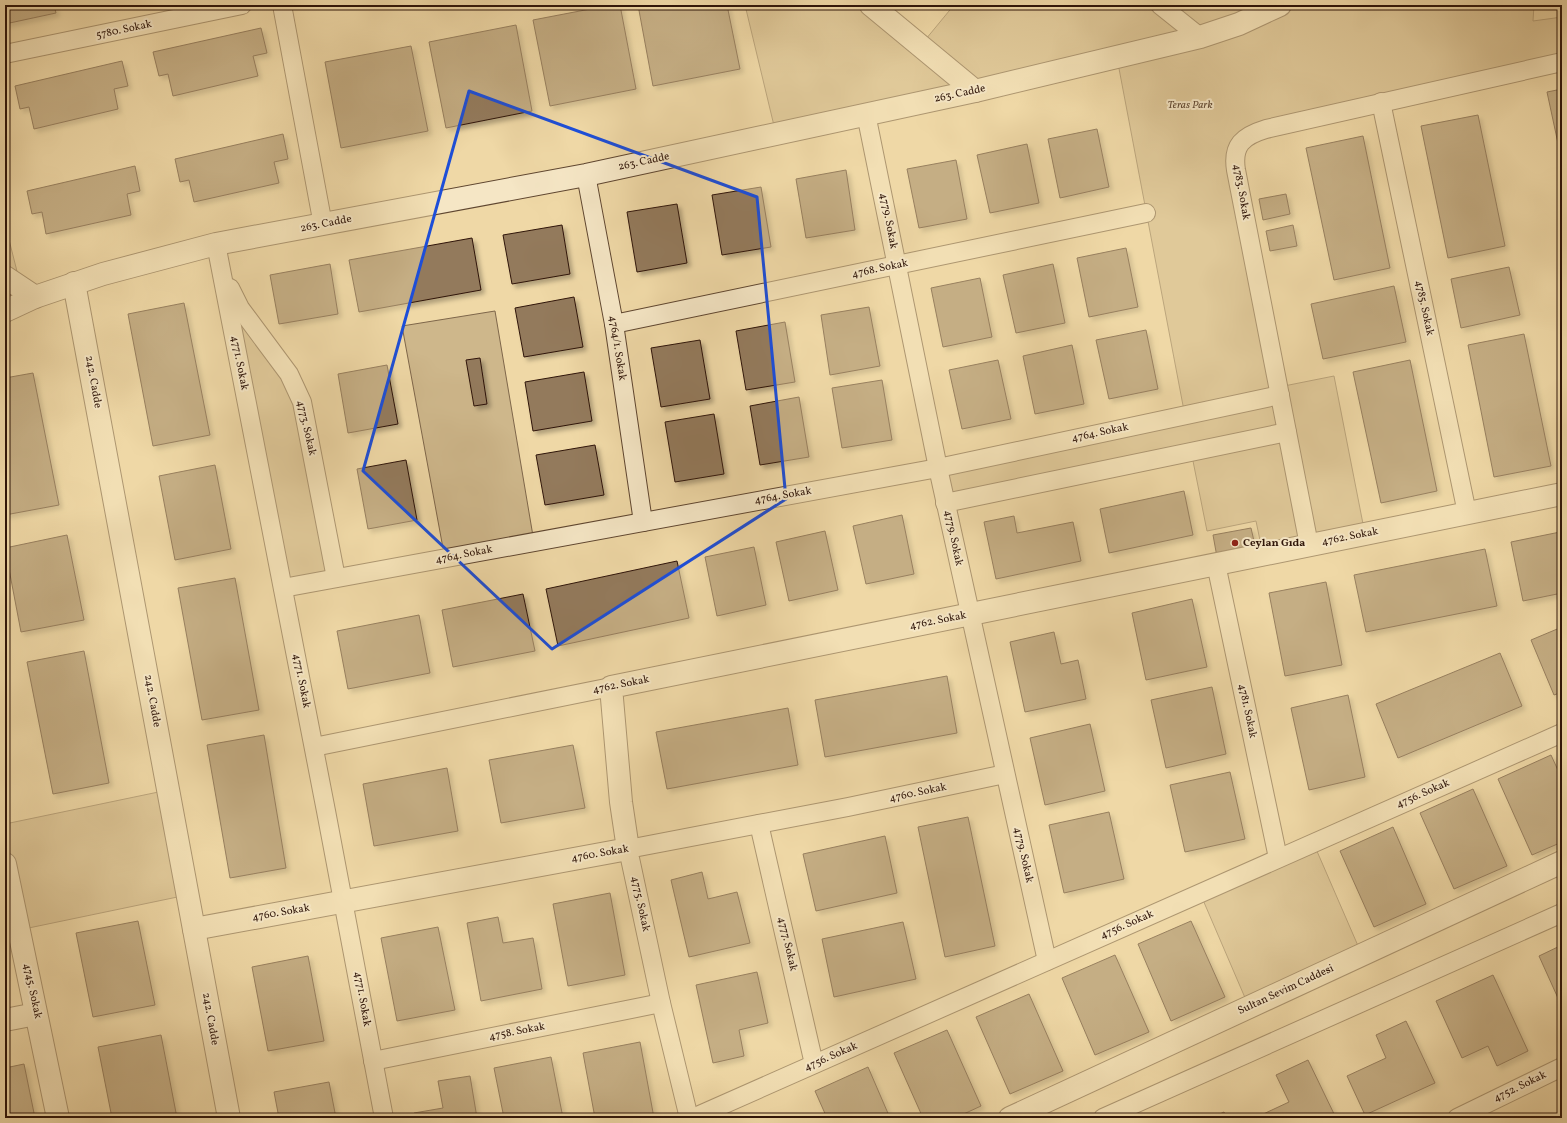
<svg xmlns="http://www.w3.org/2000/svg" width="1567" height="1123" viewBox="0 0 1567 1123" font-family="Vollkorn,serif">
  <defs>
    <filter id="shadow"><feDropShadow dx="3.5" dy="3.5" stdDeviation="2" flood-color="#0004"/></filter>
  </defs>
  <rect width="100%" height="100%" fill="#efd8a6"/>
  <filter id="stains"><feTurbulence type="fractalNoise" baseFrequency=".005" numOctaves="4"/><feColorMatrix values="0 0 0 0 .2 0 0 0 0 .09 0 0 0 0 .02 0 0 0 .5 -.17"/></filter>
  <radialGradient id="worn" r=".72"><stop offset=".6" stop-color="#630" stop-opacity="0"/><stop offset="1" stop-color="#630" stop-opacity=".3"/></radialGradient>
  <!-- green -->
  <g fill="#ceb78b" stroke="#7e664a">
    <path d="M745,5H871L921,45L954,5H1160L1169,12L1175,5H1534L1533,21L1562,17V62L1240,144L1279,387L1334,376L1365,534L1263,555L1256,521L1207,531L1191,451L1287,432L1280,396L1185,416L1117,58L776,134Z"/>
    <path d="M5,224L21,287L5,311Z"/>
    <path d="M495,311L534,542L445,559L402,326Z"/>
    <path d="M238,314L283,377L296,404L328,573L290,581Z"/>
    <path d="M1276,400L1281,428L949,498L943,471Z"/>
    <path d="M168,790L187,895L19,930L5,864V824Z"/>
    <path d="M1313,842L1362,955L1249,1007L1200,893Z"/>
  </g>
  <!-- building -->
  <g fill="#937a5b" stroke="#2f1509" filter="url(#shadow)">
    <path d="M5,5H54L56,13L5,24Z"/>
    <path d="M611,5H620L636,89L550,106L533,20Z"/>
    <path d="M638,5H727L740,69L653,86Z"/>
    <path d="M516,25L532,111L446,128L429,42Z"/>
    <path d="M261,28L267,53L253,56L258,76L173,96L168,74L159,76L153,52Z"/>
    <path d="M411,46L428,131L341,148L325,62Z"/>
    <path d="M122,61L128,86L114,89L118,109L34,129L29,107L20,109L15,86Z"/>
    <path d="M1562,89V162L1547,92Z"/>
    <path d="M1478,115L1505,246L1448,258L1421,126Z"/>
    <path d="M1097,129L1109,187L1060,198L1048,139Z"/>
    <path d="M283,134L288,159L274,162L279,183L194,202L189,180L180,182L175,159Z"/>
    <path d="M1363,136L1390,268L1334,280L1306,148Z"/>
    <path d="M1027,144L1039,203L990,213L977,155Z"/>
    <path d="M956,160L967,219L919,228L907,169Z"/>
    <path d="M135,166L140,191L127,194L131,215L46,234L42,212L32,214L27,191Z"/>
    <path d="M846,170L855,230L806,238L796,179Z"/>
    <path d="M761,187L771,247L722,255L712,195Z"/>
    <path d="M1286,194L1290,214L1263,220L1259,199Z"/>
    <path d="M677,204L687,263L637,272L627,212Z"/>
    <path d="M562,225L570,274L512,284L503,235Z"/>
    <path d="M1293,225L1297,246L1270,251L1266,231Z"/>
    <path d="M472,238L481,290L359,312L349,260Z"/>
    <path d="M1126,248L1138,307L1089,317L1077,258Z"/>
    <path d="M330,264L338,314L279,324L270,275Z"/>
    <path d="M1053,264L1065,323L1016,333L1003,275Z"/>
    <path d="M1509,267L1520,315L1461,328L1451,279Z"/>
    <path d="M980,278L992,337L943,347L931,288Z"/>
    <path d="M1394,286L1406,342L1323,359L1311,304Z"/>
    <path d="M574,297L583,347L524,357L515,308Z"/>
    <path d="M184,303L210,435L153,446L128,314Z"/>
    <path d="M869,307L880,366L830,375L821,315Z"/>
    <path d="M785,322L795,382L746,390L736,331Z"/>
    <path d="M1146,330L1158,389L1109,399L1096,340Z"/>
    <path d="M1524,334L1551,466L1494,477L1468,345Z"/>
    <path d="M700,340L710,399L661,407L651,348Z"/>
    <path d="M1072,345L1084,404L1035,414L1023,356Z"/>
    <path d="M480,358L487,404L474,406L466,360Z"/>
    <path d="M998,360L1011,419L962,429L949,370Z"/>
    <path d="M1410,360L1437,491L1381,503L1353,372Z"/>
    <path d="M387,365L398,424L348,433L338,374Z"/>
    <path d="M584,372L592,421L533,431L525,382Z"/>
    <path d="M33,373L59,505L5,515V378Z"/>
    <path d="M882,380L892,440L842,448L832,388Z"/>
    <path d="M799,397L809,457L760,465L750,406Z"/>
    <path d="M714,414L724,474L675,482L665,422Z"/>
    <path d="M595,445L604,495L545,505L536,455Z"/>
    <path d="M406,460L417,520L368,529L357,469Z"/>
    <path d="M215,465L231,549L175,560L159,476Z"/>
    <path d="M1184,491L1193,535L1109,553L1100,509Z"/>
    <path d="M902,515L914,574L866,584L853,526Z"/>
    <path d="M1014,516L1017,533L1073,522L1081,561L996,579L984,522Z"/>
    <path d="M1251,528L1256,550L1217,557L1213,535Z"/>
    <path d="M825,531L838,590L789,601L776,542Z"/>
    <path d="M1560,532L1562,542V593L1523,601L1511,542Z"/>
    <path d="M67,535L84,620L21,632L5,548Z"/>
    <path d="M754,547L766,605L717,616L705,557Z"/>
    <path d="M1485,549L1497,606L1366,632L1354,575Z"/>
    <path d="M677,561L689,618L558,646L546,589Z"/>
    <path d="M235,578L259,710L202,720L178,588Z"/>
    <path d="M1326,582L1342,665L1285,676L1269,593Z"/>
    <path d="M523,594L535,651L453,667L442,610Z"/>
    <path d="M1192,599L1207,667L1146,680L1132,613Z"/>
    <path d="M419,615L430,673L348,689L337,631Z"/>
    <path d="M1562,627V692L1554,695L1531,640Z"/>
    <path d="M1054,632L1061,664L1078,660L1086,699L1025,712L1010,642Z"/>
    <path d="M84,651L109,783L53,794L27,662Z"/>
    <path d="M1500,653L1522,706L1398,758L1376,704Z"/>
    <path d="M947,676L957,733L825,757L815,700Z"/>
    <path d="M1212,687L1226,754L1166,768L1151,700Z"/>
    <path d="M1348,695L1365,777L1309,790L1291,708Z"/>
    <path d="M788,708L798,765L667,789L656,732Z"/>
    <path d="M1090,724L1105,791L1045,805L1030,738Z"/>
    <path d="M264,735L286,868L230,878L207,745Z"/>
    <path d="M573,745L585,808L501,823L489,760Z"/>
    <path d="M1551,755L1562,779V842L1532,855L1498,779Z"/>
    <path d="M447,768L458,831L374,846L363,784Z"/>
    <path d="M1230,772L1245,839L1185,852L1170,785Z"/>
    <path d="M1473,789L1507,866L1454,889L1420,813Z"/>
    <path d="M1109,812L1124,879L1064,893L1049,825Z"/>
    <path d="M968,817L995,946L945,957L918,827Z"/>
    <path d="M1393,827L1426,904L1374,927L1340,851Z"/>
    <path d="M885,836L897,893L816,911L803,854Z"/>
    <path d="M702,872L708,899L737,892L750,943L689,957L671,880Z"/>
    <path d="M610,893L625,975L568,986L553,904Z"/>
    <path d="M498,917L503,943L533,938L542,989L481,1001L467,923Z"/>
    <path d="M138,921L155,1005L93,1017L76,933Z"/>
    <path d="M1191,921L1225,997L1171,1021L1138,944Z"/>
    <path d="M903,922L916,979L834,997L822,939Z"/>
    <path d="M438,927L455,1010L397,1021L381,938Z"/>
    <path d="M1562,945V1007L1539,956Z"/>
    <path d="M1115,955L1149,1032L1095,1055L1062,978Z"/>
    <path d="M308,956L324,1041L268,1051L252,967Z"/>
    <path d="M757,972L768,1023L739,1030L744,1056L713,1063L696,985Z"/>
    <path d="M1493,975L1528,1051L1497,1066L1488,1046L1462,1058L1436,1001Z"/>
    <path d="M1029,994L1063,1071L1010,1094L976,1017Z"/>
    <path d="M1406,1021L1435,1083L1365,1115L1347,1076L1386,1058L1376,1035Z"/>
    <path d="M947,1030L981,1106L955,1118H923L894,1053Z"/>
    <path d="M161,1035L177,1118H112L98,1047Z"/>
    <path d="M640,1042L654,1118H595L583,1053Z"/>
    <path d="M551,1057L563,1118H504L494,1068Z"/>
    <path d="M1308,1060L1336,1118H1261L1259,1116L1289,1102L1276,1075Z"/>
    <path d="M24,1064L35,1118H5V1068Z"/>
    <path d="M868,1067L890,1118H827L815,1091Z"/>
    <path d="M470,1076L477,1118H415L414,1113L443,1108L438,1081Z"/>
    <path d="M329,1082L336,1118H279L274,1092Z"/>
    <path d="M1224,1112L1227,1118H1211Z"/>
  </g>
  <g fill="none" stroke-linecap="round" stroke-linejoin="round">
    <!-- service casing -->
    <g stroke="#5f4630" stroke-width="20">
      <g id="service">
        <path d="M282,5L323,225"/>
        <path d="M1160,5L1200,37"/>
        <path d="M5,54L242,5"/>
        <path d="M1381,102L1467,513"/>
        <path d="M866,114L938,468L1047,961"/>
        <path d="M586,175L614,324L643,522"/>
        <path d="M216,244L326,811L384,1118"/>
        <path d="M230,288L240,308L289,374L302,402L336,578"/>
        <path d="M614,324L1146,213"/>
        <path d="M945,503L1287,432"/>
        <path d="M1309,545L1236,170C1232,145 1243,136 1266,129L1562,62"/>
        <path d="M1216,564L1278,858"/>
        <path d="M283,588L938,468L1280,395"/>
        <path d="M314,747L611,687"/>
        <path d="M759,824L814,1064"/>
        <path d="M373,1061L661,1003"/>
        <path d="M689,1118L661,1003L628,849L848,807L1005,774"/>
        <path d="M693,1118L1562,733"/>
        <path d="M1103,1118L1562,913"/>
        <path d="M1457,1118L1562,1067"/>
      </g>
    </g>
    <!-- minor casing -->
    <g stroke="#5f4630" stroke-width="24">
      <g id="minor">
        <path d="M871,5L975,91"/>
        <path d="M5,277L35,297"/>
        <path d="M74,283L229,1118"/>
        <path d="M5,311L35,297L103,274L216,244L586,175L975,91L1200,37L1239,24L1280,5"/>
        <path d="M5,864L58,1118"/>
        <path d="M194,929L628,849L621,802L611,687L1562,494"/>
        <path d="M5,1020L36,1014"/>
        <path d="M1010,1118L1562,862"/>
      </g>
    </g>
    <!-- service -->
    <use href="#service" stroke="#f5e6c5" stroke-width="18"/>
    <!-- minor -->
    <use href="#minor" stroke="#f5e6c5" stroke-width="22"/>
  </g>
  <!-- marked area -->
  <path d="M0 0H1567V1123H0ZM469,91L757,197L786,499L552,649L363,471Z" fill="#efd8a6" fill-opacity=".55" fill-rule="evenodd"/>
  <path fill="none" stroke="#1d4ed8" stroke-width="3" stroke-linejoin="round" d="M469,91L757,197L786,499L552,649L363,471Z"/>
  <!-- markers -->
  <circle fill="#8f2418" stroke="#f5e6c5" stroke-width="1.5" cx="1235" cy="543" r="4"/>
  <g text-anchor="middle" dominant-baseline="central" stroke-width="4" stroke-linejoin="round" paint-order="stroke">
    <!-- street labels -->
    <g font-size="11" fill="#2f1509" stroke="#f5e6c5">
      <text transform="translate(124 30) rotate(-12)">5780. Sokak</text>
      <text transform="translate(960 94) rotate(-12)">263. Cadde</text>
      <text transform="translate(644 162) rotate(-12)">263. Cadde</text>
      <text transform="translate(1241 192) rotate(80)">4783. Sokak</text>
      <text transform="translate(888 221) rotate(79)">4779. Sokak</text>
      <text transform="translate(326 224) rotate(-11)">263. Cadde</text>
      <text transform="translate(880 269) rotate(-12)">4768. Sokak</text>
      <text transform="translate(1424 308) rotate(78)">4785. Sokak</text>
      <text transform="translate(617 348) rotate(81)">4764/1. Sokak</text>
      <text transform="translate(239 363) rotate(79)">4771. Sokak</text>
      <text transform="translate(93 382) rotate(80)">242. Cadde</text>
      <text transform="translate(306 428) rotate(77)">4773. Sokak</text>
      <text transform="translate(1100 433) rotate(-12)">4764. Sokak</text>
      <text transform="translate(783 496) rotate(-10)">4764. Sokak</text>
      <text transform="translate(1350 537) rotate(-11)">4762. Sokak</text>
      <text transform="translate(953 538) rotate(78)">4779. Sokak</text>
      <text transform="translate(464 555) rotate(-11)">4764. Sokak</text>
      <text transform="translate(938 621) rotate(-11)">4762. Sokak</text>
      <text transform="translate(301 681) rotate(79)">4771. Sokak</text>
      <text transform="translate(621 685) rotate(-11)">4762. Sokak</text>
      <text transform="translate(152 701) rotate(80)">242. Cadde</text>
      <text transform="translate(1247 711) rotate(78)">4781. Sokak</text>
      <text transform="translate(918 793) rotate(-12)">4760. Sokak</text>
      <text transform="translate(1423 794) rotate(-24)">4756. Sokak</text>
      <text transform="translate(600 854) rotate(-10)">4760. Sokak</text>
      <text transform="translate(1023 855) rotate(77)">4779. Sokak</text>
      <text transform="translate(640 904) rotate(78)">4775. Sokak</text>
      <text transform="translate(281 913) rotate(-10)">4760. Sokak</text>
      <text transform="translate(1127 925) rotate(-24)">4756. Sokak</text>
      <text transform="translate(787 944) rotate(77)">4777. Sokak</text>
      <text transform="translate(1286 990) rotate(-25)">Sultan Sevim Caddesi</text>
      <text transform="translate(32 991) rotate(78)">4745. Sokak</text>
      <text transform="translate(362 999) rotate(80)">4771. Sokak</text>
      <text transform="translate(210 1019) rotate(80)">242. Cadde</text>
      <text transform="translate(517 1032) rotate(-11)">4758. Sokak</text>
      <text transform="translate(831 1057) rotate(-24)">4756. Sokak</text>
      <text transform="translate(1520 1087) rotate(-26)">4752. Sokak</text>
    </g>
    <!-- park labels -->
    <g font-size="11" font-style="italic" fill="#5f4630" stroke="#f5e6c5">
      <text x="1190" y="105">Teras Park</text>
    </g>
    <!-- poi labels -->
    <g font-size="11" font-weight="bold" fill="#2f1509" stroke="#f5e6c5" text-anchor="start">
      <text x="1243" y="543">Ceylan Gıda</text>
    </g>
  </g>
  <!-- margin -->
  <rect width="1567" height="1123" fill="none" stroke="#efd8a6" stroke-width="20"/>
  <rect x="6" y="6" width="1555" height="1111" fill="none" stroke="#2f1509" stroke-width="2"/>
  <rect x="10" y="10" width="1547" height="1103" fill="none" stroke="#2f1509"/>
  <rect width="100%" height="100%" filter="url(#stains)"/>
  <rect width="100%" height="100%" fill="url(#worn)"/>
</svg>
